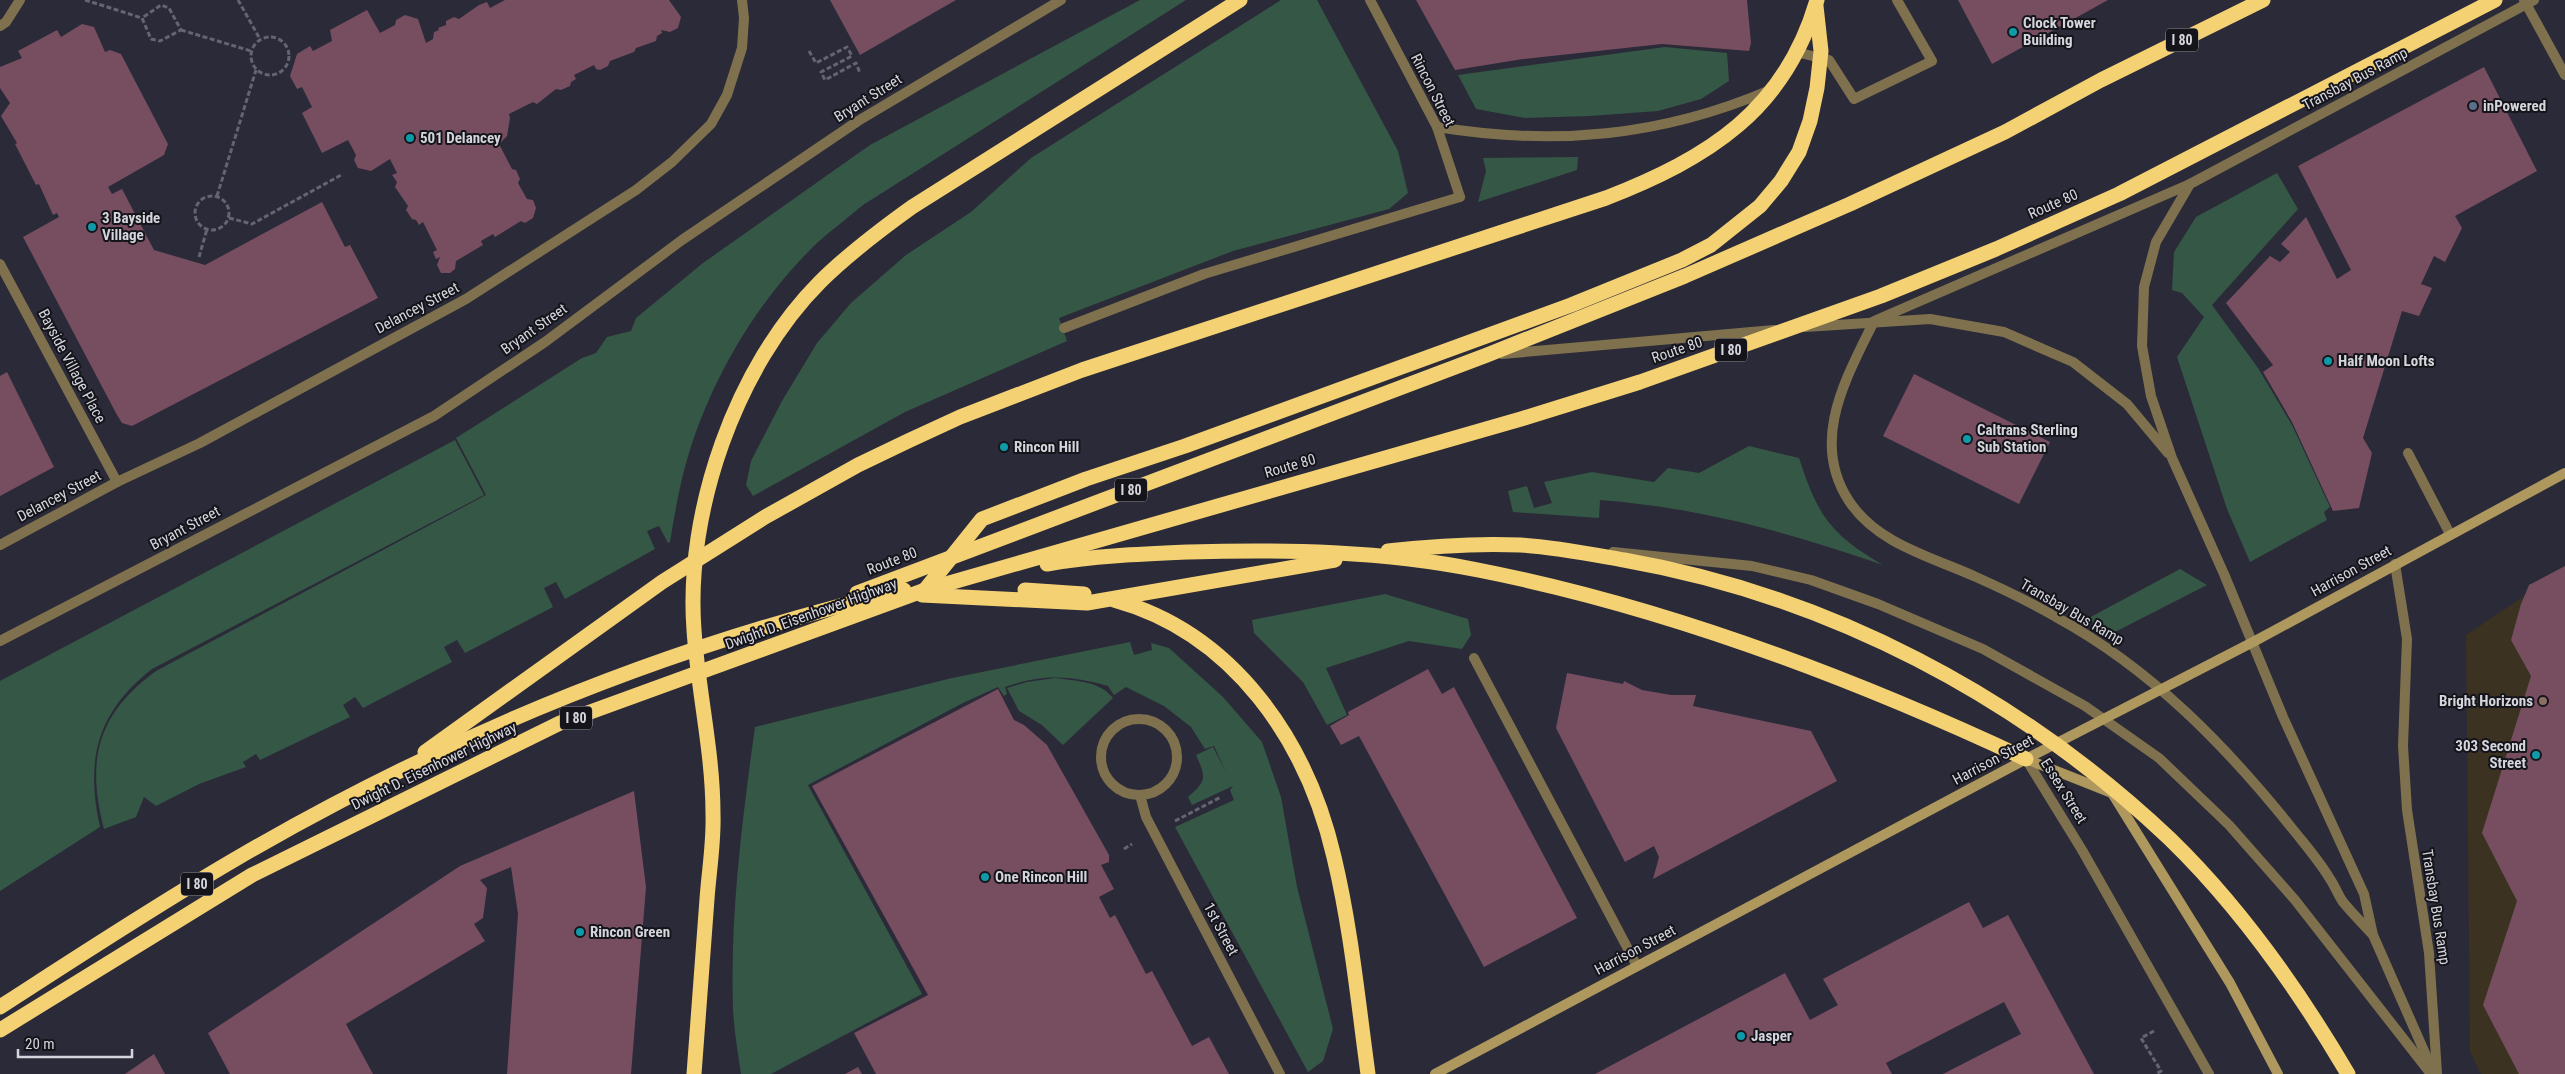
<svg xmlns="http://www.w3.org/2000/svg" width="2565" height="1074" viewBox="0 0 2565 1074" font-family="'Roboto Condensed',sans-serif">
  <rect width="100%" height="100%" fill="#2b2a38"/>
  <!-- commercial -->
  <path fill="#3b3222" d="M2565,569V1074H2481L2470,1052L2466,635Z"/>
  <!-- green -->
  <g fill="#355745">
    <path d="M1140,0H1186L863,205C848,218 831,230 816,244C758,300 713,376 689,453C680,482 675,512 670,542L668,543L659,526L647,531L655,549L565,599L556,582L544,588L553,607L465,653L457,640L444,647L452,662L363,708L355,697L343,705L350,717L260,760L256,754L243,762L246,767L199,784L156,806L144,797L136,817L104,829C86,760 97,714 156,671L486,495L456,438L582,358L596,353L607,337L631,331L636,318L703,263L870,145Z"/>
    <path d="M1281,0H1317L1398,151L1408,193L1389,209L1233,251L1059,318L1067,341L905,412L753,496L746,485L751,461L782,401L817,343L851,303L906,255L971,212L1031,158Z"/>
    <path d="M1665,47L1727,53L1729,81L1701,99L1658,111L1590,116L1525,118L1476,109L1458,75Z"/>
    <path d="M1578,157L1577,170L1478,202L1486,171L1483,158Z"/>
    <path d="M2277,173L2298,209L2212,305L2258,368L2292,425L2330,507L2324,512L2327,520L2250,562L2227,509L2177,357L2204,317L2182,293L2172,290L2174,252L2196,217Z"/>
    <path d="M455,440L484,495L152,669C97,712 85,760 100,827L0,891V681Z"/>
    <path d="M1749,446L1799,458C1818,516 1830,534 1883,565C1788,532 1701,508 1600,500L1599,518L1513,512L1508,491L1527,486L1534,508L1552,503L1544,482L1592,472L1654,482L1668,468L1699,473Z"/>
    <path d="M2180,569L2207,585L2111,634L2087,619Z"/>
    <path d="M1385,594L1468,619L1471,635L1462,649L1409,641L1326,668L1347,715L1327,725L1303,682L1254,633L1252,620Z"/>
    <path d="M1130,642L1134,655L1152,650L1151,643L1169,648L1223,697L1262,742L1281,797L1297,887L1333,1029L1323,1061L1308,1072L1175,827L1234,800L1230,790L1233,786L1192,805L1188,797C1207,781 1206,777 1196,755L1213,747L1226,772L1214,746L1205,749L1191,727L1164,706L1126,687L1114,695L1108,686C1069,675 1043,674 1005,687L1007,694L1004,696L998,687L963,703L808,785L922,994L771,1074H741C738,1053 734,1031 733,1009C730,915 742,821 755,727L952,678Z"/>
    <path d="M1055,678C1076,681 1100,681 1113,698L1063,745L1042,725L1019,711L1007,688L1027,682Z"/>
  </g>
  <!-- building -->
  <g fill="#764e60">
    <path d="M505,0H669L681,17L678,28L670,32L661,30L662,33L657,36L656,41L636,48L634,52L610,61L608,66L600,70L596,69L594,65L574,75L576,79L571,82L570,86L561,90L556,89L537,104L533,102L509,114L510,118L507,136L499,144L512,169L516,170L520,179L518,183L527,199L533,200L536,208L533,218L525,223L521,221L495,237L493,234L481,241L483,245L456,261L455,269L450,273H441L437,265L440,257L436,259L433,252L437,250L423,222L419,225L416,220L412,219L406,210L408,206L395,187L397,182L392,175L397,173L390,159L371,171L358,168L354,160L356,155L348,140L322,153L302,113L312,107L302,87L297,89L290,76L297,54L310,46L313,51L332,41L330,30L367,10L380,33L395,25L396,20L405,15L418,19L426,43L433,39L434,32L439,30L438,28L446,25V21L454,17L459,19L479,5L487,2L490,8Z"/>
    <path d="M830,0H956L860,55Z"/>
    <path d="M1416,0H1747L1751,43L1749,51L1662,44L1523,59L1455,70Z"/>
    <path d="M1958,0H2108L1992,64Z"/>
    <path d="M82,24L94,27L105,52L110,50L121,54L168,144L164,155L108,187L112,194L122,189L154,250L205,265L322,202L345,247L350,245L378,298L132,426L122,423L117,415L23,237L59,217L57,213L53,215L39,184L36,185L15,144L17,143L1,116L10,103L0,88V67L22,58L18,51L57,30L61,37Z"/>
    <path d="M2484,67L2537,171L2455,216L2462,228L2445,262L2434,256L2421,284L2432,288L2419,316L2402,311L2363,438L2372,453L2359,508L2333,511L2292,422L2263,372L2273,365L2226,303L2270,256L2280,262L2290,252L2281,244L2306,217L2337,279L2351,270L2298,166Z"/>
    <path d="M7,372L54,467L0,496V376Z"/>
    <path d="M1914,374L2050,442L2019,504L1883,436Z"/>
    <path d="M2565,566V1074H2519L2483,1005L2517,901L2482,833L2531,676L2511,640L2521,604L2529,585Z"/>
    <path d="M1428,669L1442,694L1454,687L1577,918L1484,967L1359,736L1341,745L1330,726L1349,715L1348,712Z"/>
    <path d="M1567,673L1623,684L1624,681L1642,690L1671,695H1696L1693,706L1811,731L1837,781L1653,879L1659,857L1654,846L1625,862L1556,728Z"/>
    <path d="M998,689L1014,720L1024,725L1047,745L1109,855V862L1101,865L1114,889L1099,897L1110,918L1115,915L1146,974L1152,971L1192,1046L1209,1037L1229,1074H876L854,1033L928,995L812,786Z"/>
    <path d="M634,791L646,887L631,1074H507L518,914L511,867L480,880L487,888L483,918L474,924L485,941L346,1024L373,1074H230L208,1033L460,866Z"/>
    <path d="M1969,902L1983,928L2008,915L2094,1074H1943L2021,1034L2004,1002L1886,1063L1892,1074H1595L1785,973L1810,1020L1838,1005L1823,979Z"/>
    <path d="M154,1054L165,1074H125Z"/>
    <path d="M858,1067L862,1074H845Z"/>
  </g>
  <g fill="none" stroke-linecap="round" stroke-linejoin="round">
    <!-- path -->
    <g stroke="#656471" stroke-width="3" stroke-dasharray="5 2.5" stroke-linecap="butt">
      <path d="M85,0L142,18L151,39L160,41L181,30L169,8L161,5L142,18"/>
      <path d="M238,0L260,39"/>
      <path d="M181,30L251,51"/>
      <circle cx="270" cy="56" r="19"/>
      <path d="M809,51L816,63L847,47L852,56L821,72L825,80L856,63L860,73"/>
      <path d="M217,196L256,70"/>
      <circle cx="212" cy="213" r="17"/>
      <path d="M229,218L252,224L343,174"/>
      <path d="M199,257L207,229"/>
      <path d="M1175,821L1221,797"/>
      <path d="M1124,849L1132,844"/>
      <path d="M2154,1031L2141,1038L2161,1071L2156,1074"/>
    </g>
    <!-- service -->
    <g stroke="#7f714d" stroke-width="10">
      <path d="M0,26L6,22L20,0"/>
      <path d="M1796,52L1829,60L1854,99L1932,61L1897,0"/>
      <path d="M1437,127C1554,146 1660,137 1770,90"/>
      <path d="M2190,184L2156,242L2144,287L2142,346L2151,396L2172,458L2224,574L2283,717L2364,894L2373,935L2432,1069"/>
      <path d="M0,264L117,482"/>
      <path d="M1805,327L1930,319L2004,332L2073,362L2127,404L2168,453"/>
      <path d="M1064,328L1204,274L1460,197"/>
      <path d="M1502,354L1774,330"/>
      <path d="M2408,453L2450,534"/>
      <path d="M1613,552L1752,566L1811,580L1878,604L1983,649L2085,706L2159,758L2229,825L2295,900L2431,1074"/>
      <path d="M2395,564L2407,639L2403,746L2407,810L2429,953L2437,1073"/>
      <path d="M1474,658L1637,966"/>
      <circle cx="1139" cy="757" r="38"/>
      <path d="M1140,795L1146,817L1280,1074"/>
      <path d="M2373,935C2363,924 2352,913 2343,902C2338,895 2335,886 2330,879C2320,862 2307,847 2295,832C2228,748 2152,669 2056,617C2030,602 2003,589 1976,577C1932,557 1877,544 1849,501C1809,440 1847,377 1874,321L2190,184L2534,0"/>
    </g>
    <!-- minor -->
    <g stroke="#7f714d" stroke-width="10">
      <path d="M1370,0L1437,127L1460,197"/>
      <path d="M0,545L117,482L200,443L466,299L636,190L672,162L711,124L727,95L742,48L744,18L742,0"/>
      <path d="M2026,759L2082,850L2209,1074"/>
    </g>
    <!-- tertiary -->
    <g stroke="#7f714d" stroke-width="10">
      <path d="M2524,0L2565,75"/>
      <path d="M0,641L434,416L545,342L682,240L858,121L1061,0"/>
    </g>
    <!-- secondary -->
    <g stroke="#ae985d" stroke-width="10">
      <path d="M2026,759L2112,793L2230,983L2278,1074"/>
      <path d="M1435,1074L2026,759L2255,641L2565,473"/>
    </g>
    <!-- motorway -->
    <g stroke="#f4d173" stroke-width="15">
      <path d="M1388,551C1432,546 1476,543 1521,545C1555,547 1590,554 1624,560C1829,596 2019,696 2170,839C2241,908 2298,989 2348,1074"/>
      <path d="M1047,564C1093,556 1142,554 1189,552C1284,549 1384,551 1478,570C1667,607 1851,677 2026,759"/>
      <path d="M925,590L982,519L1086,479L1185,446L1571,305L1682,260L1711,245L1760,206L1781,181L1799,152L1810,121L1817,88L1821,51L1816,6"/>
      <path d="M1025,590L1084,594"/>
      <path d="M857,593L1487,355L1685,276L1850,204L2005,132L2101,80L2263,0"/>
      <path d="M922,595L1087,603L1335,560"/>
      <path d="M1114,600C1234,633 1307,741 1334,857C1351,928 1358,1001 1368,1074"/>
      <path d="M425,752L662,582L765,517L858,465L908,441L960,417L1082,370L1606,198C1708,158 1785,111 1817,0"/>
      <path d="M0,1007C79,956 158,904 239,857C447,736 669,645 904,590"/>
      <path d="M0,1030L252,875L560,723L925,590L1521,419L1640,382L1881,296L1996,249L2119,194L2495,0"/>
      <path d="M694,1074C698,1016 703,957 707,899C709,871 714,842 713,814C713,752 698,691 694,630C685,512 736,366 820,282C848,254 880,230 912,207L1240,0"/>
    </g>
  </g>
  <!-- markers -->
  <g fill="#0f9aa8" stroke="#14141a" stroke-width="2">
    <circle cx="2013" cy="32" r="5"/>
    <circle cx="410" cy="138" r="5"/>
    <circle cx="92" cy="227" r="5"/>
    <circle cx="2328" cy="361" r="5"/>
    <circle cx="1967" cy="439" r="5"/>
    <circle cx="1004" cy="447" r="5"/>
    <circle cx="2536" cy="755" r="5"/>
    <circle cx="985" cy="877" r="5"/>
    <circle cx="580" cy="932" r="5"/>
    <circle cx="1741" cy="1036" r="5"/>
  </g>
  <circle fill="#5c6f8a" stroke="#14141a" stroke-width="2" cx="2473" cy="106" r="5"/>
  <circle fill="#8d6e63" stroke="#14141a" stroke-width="2" cx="2543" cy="701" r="5"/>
  <g text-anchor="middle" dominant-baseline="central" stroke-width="4" stroke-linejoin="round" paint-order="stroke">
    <!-- shield labels -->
    <g fill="#14141a" stroke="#9b9ba3" stroke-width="1">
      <rect x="2166" y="28.5" width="32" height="23" rx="4"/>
      <rect x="1715" y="338.5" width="32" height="23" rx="4"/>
      <rect x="1115" y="478.5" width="32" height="23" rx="4"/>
      <rect x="560" y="706.5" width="32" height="23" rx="4"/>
      <rect x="181" y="872.5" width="32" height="23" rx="4"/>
    </g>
    <g font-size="14" font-weight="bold" fill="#d5d5de">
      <text x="2182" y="40">I 80</text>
      <text x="1731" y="350">I 80</text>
      <text x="1131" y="490">I 80</text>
      <text x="576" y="718">I 80</text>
      <text x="197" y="884">I 80</text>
    </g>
    <!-- poi labels -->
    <g font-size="15" font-weight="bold" fill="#d5d5de" stroke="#14141a" text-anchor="start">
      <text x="2023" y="23">Clock Tower<tspan x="2023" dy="17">Building</tspan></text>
      <text x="2483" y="106">inPowered</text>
      <text x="420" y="138">501 Delancey</text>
      <text x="102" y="218">3 Bayside<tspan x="102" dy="17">Village</tspan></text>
      <text x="2338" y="361">Half Moon Lofts</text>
      <text x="1977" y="430">Caltrans Sterling<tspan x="1977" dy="17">Sub Station</tspan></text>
      <text x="1014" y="447">Rincon Hill</text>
      <text x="2533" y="701" text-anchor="end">Bright Horizons</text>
      <text x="2526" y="746" text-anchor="end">303 Second<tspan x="2526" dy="17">Street</tspan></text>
      <text x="995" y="877">One Rincon Hill</text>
      <text x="590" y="932">Rincon Green</text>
      <text x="1751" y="1036">Jasper</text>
    </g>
    <!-- street labels -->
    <g font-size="15" fill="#d5d5de" stroke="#14141a">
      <text transform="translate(2355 79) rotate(-28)">Transbay Bus Ramp</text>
      <text transform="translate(1433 90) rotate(63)">Rincon Street</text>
      <text transform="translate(868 98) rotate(-32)">Bryant Street</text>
      <text transform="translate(2053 204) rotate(-24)">Route 80</text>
      <text transform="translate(417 308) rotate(-28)">Delancey Street</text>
      <text transform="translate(534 329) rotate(-35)">Bryant Street</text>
      <text transform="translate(1677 350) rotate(-19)">Route 80</text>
      <text transform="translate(72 366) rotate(62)">Bayside Village Place</text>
      <text transform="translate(1290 466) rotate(-16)">Route 80</text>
      <text transform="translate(59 496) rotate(-28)">Delancey Street</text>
      <text transform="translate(185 528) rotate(-28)">Bryant Street</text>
      <text transform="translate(892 561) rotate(-21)">Route 80</text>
      <text transform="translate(2351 571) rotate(-29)">Harrison Street</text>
      <text transform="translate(2072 612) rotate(30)">Transbay Bus Ramp</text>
      <text transform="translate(811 614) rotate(-20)">Dwight D. Eisenhower Highway</text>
      <text transform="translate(1993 760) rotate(-28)">Harrison Street</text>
      <text transform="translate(434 766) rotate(-26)">Dwight D. Eisenhower Highway</text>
      <text transform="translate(2064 791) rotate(58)">Essex Street</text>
      <text transform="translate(2436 907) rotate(81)">Transbay Bus Ramp</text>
      <text transform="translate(1221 929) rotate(62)">1st Street</text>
      <text transform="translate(1635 950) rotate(-28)">Harrison Street</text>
    </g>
  </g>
  <!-- scale -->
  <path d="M18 1049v8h114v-8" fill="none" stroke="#d5d5de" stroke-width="2.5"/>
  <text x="25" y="1049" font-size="15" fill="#d5d5de" stroke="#14141a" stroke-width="4" paint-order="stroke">20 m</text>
</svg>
